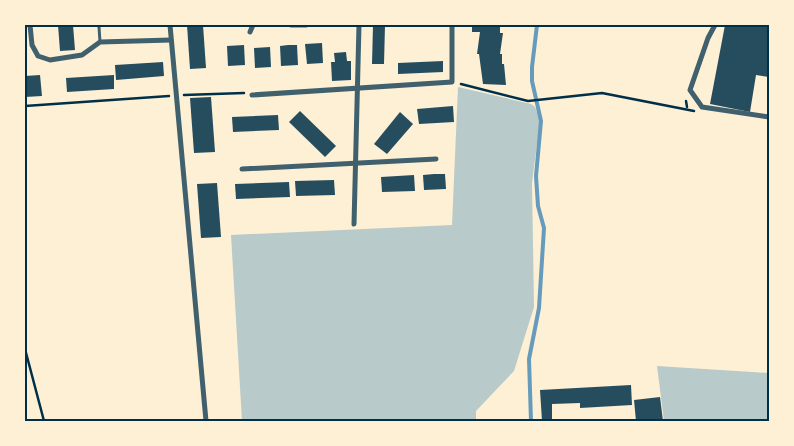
<svg xmlns="http://www.w3.org/2000/svg" width="794" height="446" viewBox="0 0 794 446" font-family="Rubik,sans-serif">
  <rect width="100%" height="100%" fill="#fdf0d5"/>
  <!-- green -->
  <g fill="#b9caca">
    <path d="M458,87L531,104L535,107L540,120L532,183L534,307L514,371L476,411V421H242L231,235L452,225Z"/>
    <path d="M657,366L769,373V421H664Z"/>
  </g>
  <g fill="none" stroke-linecap="round" stroke-linejoin="round">
    <!-- stream -->
    <path stroke="#669bbc" stroke-width="4" d="M531,421L529,359L539,308L544,228L538,206L536,176L541,121L532,81V67L537,25"/>
  </g>
  <!-- building -->
  <g fill="#264d5e">
    <path d="M58,25H73L75,50L60,51Z"/>
    <path d="M187,25H203L206,68L190,69Z"/>
    <path d="M373,25H385L384,64H372Z"/>
    <path d="M472,25H500V33H503L500,54H502V64H504L506,85L483,84L479,54H477L480,32H472Z"/>
    <path d="M725,25L769,26V77L756,75L750,112L710,104Z"/>
    <path d="M322,43L323,63L307,64L305,44Z"/>
    <path d="M244,45L245,65L228,66L227,46Z"/>
    <path d="M288,45H297L298,65L281,66L280,46Z"/>
    <path d="M270,47L271,67L255,68L254,48Z"/>
    <path d="M346,52L347,61H351V80L332,81L331,62H335L334,53Z"/>
    <path d="M443,61V72L398,74V63Z"/>
    <path d="M163,62L164,76L116,80L115,65Z"/>
    <path d="M40,75L42,96L25,97V76Z"/>
    <path d="M114,75V89L67,92L66,78Z"/>
    <path d="M211,97L215,152L194,153L190,98Z"/>
    <path d="M453,106L454,122L419,124L417,109Z"/>
    <path d="M300,111L336,146L325,157L289,122Z"/>
    <path d="M400,112L413,124L387,154L374,144Z"/>
    <path d="M278,115L279,130L233,132L232,117Z"/>
    <path d="M434,174H445L446,189L424,190L423,175Z"/>
    <path d="M414,175L415,191L382,192L381,177Z"/>
    <path d="M334,180L335,195L296,196L295,181Z"/>
    <path d="M289,182L290,197L236,199L235,184Z"/>
    <path d="M217,183L221,237L201,238L197,184Z"/>
    <path d="M631,385L632,405L580,408V403L552,404V421H542L540,390Z"/>
    <path d="M660,397L663,421H636L634,400Z"/>
  </g>
  <g fill="none" stroke-linecap="round" stroke-linejoin="round">
    <!-- path -->
    <g stroke="#003049" stroke-width="2.5">
      <path d="M461,84L528,101L602,93L694,111"/>
      <path d="M184,95L244,93"/>
      <path d="M686,101L687,107"/>
      <path d="M25,106L169,96"/>
      <path d="M25,349L44,421"/>
    </g>
    <!-- service -->
    <path stroke="#3f606c" stroke-width="3" d="M99,27L100,42"/>
    <!-- minor -->
    <g stroke="#3f606c" stroke-width="5">
      <path d="M30,25L32,45L38,56L50,60L82,55L100,42L171,40"/>
      <path d="M170,25L206,421"/>
      <path d="M291,25H306"/>
      <path d="M715,25L708,38L690,90L702,107L769,117"/>
      <path d="M250,32L253,25"/>
      <path d="M252,95L452,82V25"/>
      <path d="M242,169L436,159"/>
      <path d="M354,224L359,25"/>
    </g>
  </g>
  <!-- border -->
  <rect width="794" height="446" fill="none" stroke="#fdf0d5" stroke-width="52"/>
  <rect x="26" y="26" width="742" height="394" fill="none" stroke="#003049" stroke-width="2"/>
</svg>
